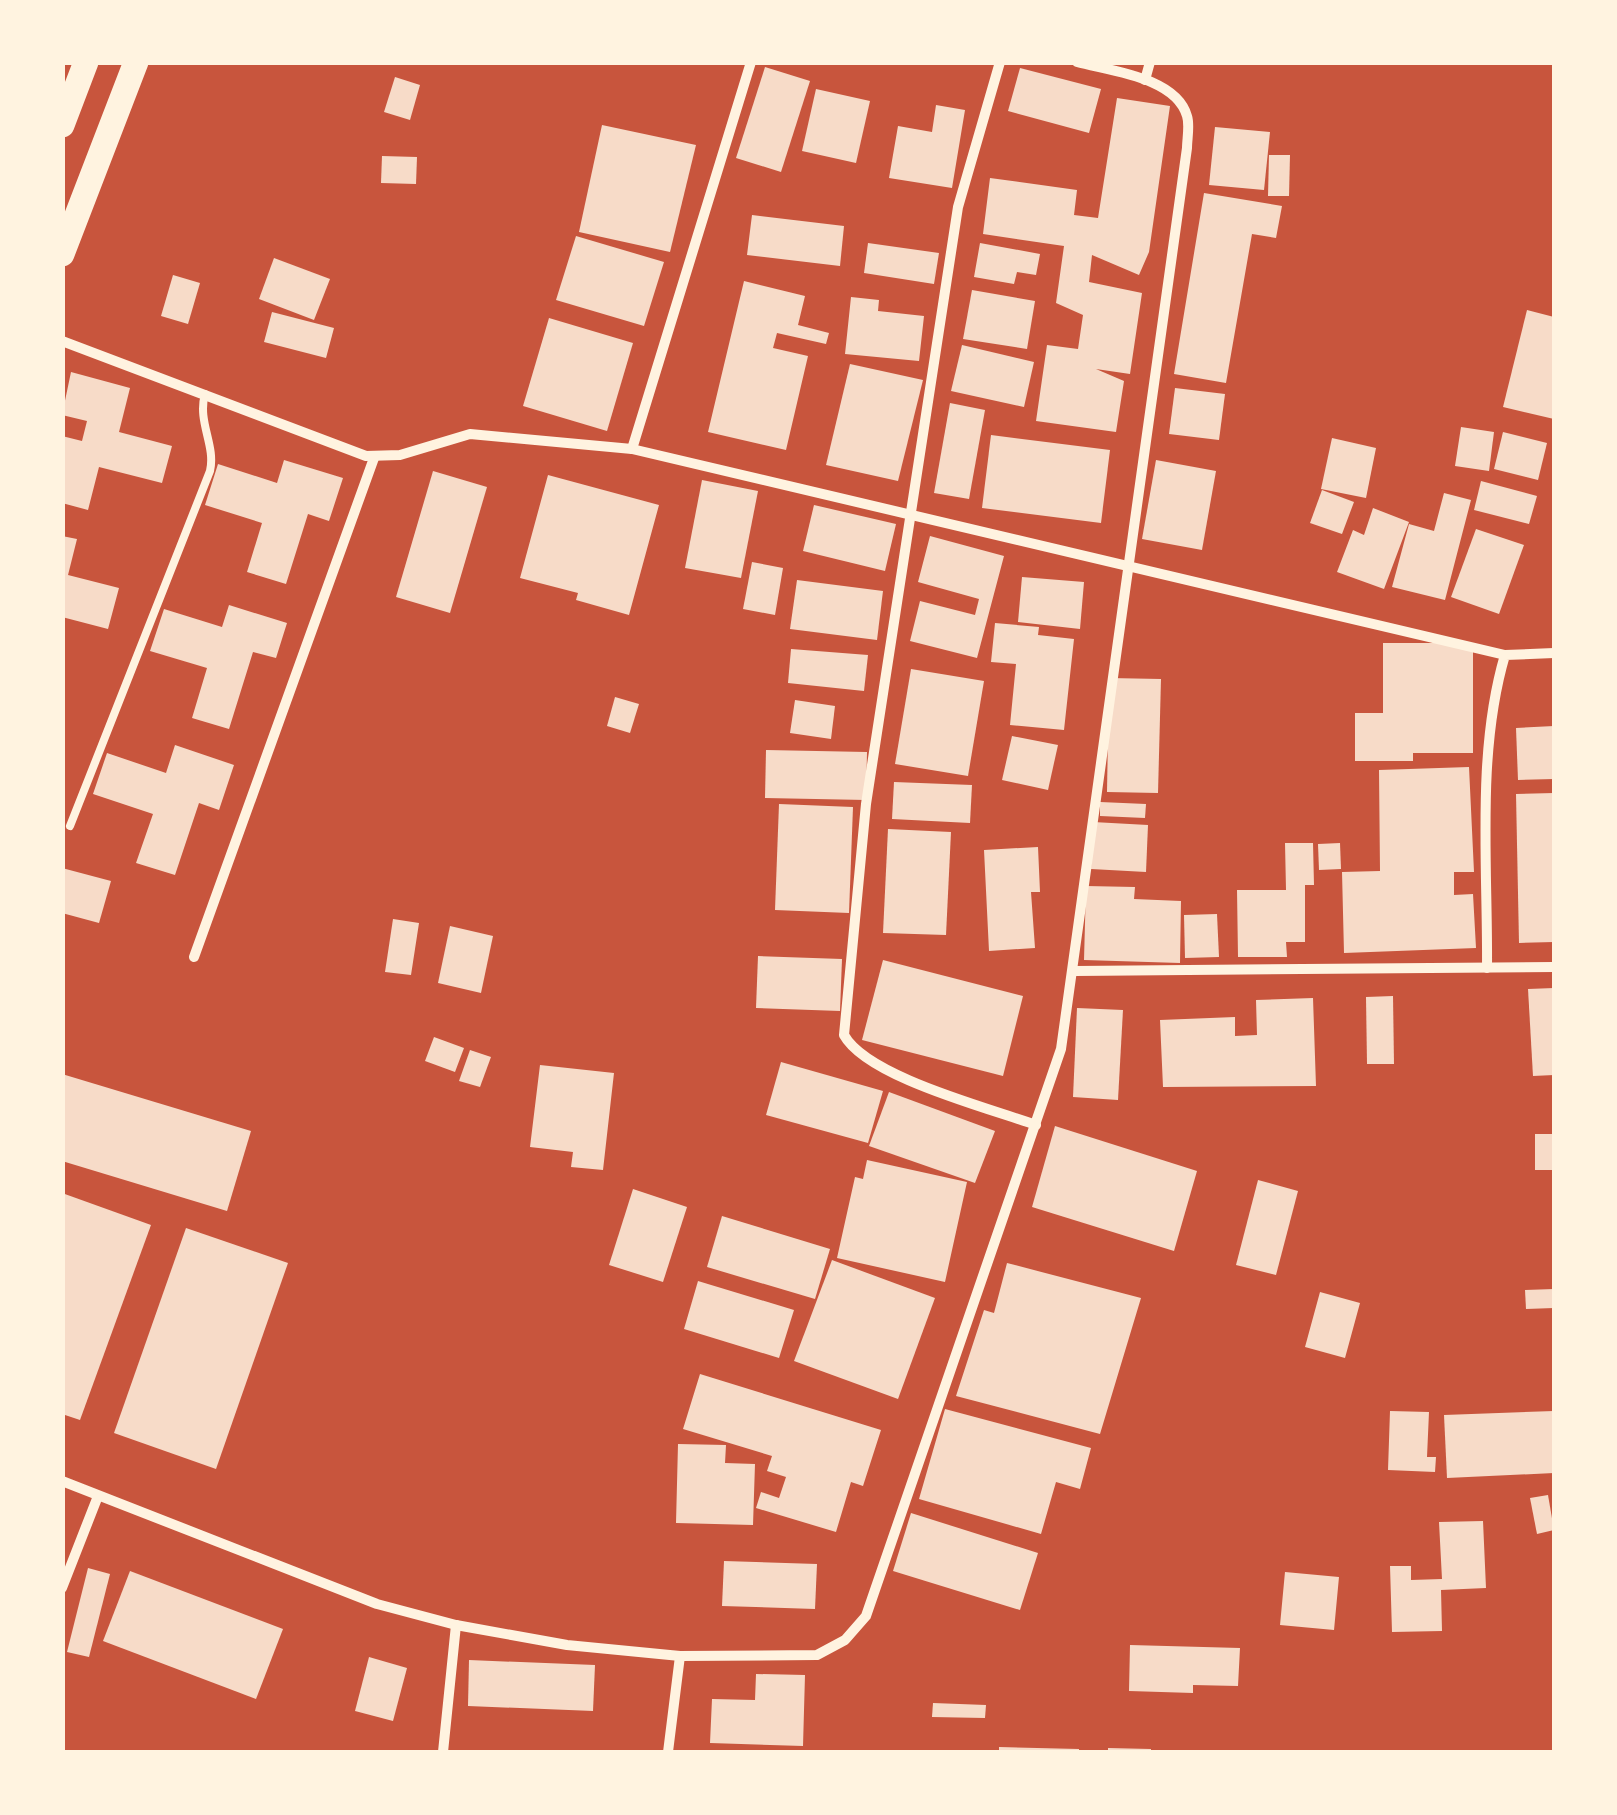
<svg xmlns="http://www.w3.org/2000/svg" width="1617" height="1815" viewBox="0 0 1617 1815" font-family="'Titillium Web',sans-serif">
  <rect width="100%" height="100%" fill="#c8553d"/>
  <!-- building -->
  <g fill="#f7dbc8">
    <path d="M765,67L810,81L781,172L736,158Z"/>
    <path d="M1020,68L1101,89L1089,133L1008,111Z"/>
    <path d="M395,77L420,85L410,120L384,112Z"/>
    <path d="M816,89L870,101L856,163L802,151Z"/>
    <path d="M1117,98L1170,106L1149,252L1139,275L1092,255L1089,282L1142,293L1130,374L1096,369L1124,381L1116,432L1036,421L1047,345L1078,349L1083,315L1056,303L1064,246L983,234L990,178L1077,190L1074,215L1098,218Z"/>
    <path d="M936,105L965,110L952,188L889,178L898,126L932,132Z"/>
    <path d="M602,125L696,145L670,252L579,232Z"/>
    <path d="M1215,127L1270,132L1264,190L1209,185Z"/>
    <path d="M1269,155H1290L1289,196H1268Z"/>
    <path d="M382,156L417,157L416,184L381,183Z"/>
    <path d="M1204,193L1282,206L1276,238L1252,234L1226,383L1174,374Z"/>
    <path d="M752,215L844,226L840,266L747,255Z"/>
    <path d="M576,236L664,262L644,326L556,300Z"/>
    <path d="M868,243L939,253L934,284L864,273Z"/>
    <path d="M980,243L1040,254L1036,275L1017,272L1014,284L974,277Z"/>
    <path d="M274,258L330,279L314,320L259,299Z"/>
    <path d="M173,275L200,283L188,324L161,316Z"/>
    <path d="M744,281L805,296L798,325L829,333L826,344L777,333L773,348L808,356L786,450L708,432Z"/>
    <path d="M972,290L1035,301L1027,349L963,339Z"/>
    <path d="M851,297L879,300L878,311L924,316L919,361L845,354Z"/>
    <path d="M1527,310L1554,317V419L1503,407Z"/>
    <path d="M272,312L334,328L326,358L264,342Z"/>
    <path d="M549,318L633,343L607,431L523,406Z"/>
    <path d="M962,345L1034,362L1024,407L951,391Z"/>
    <path d="M850,364L923,380L898,481L826,465Z"/>
    <path d="M71,372L130,388L119,432L172,446L162,483L99,467L88,510L62,503V436L82,441L87,421L62,415Z"/>
    <path d="M1175,388L1225,394L1219,440L1169,434Z"/>
    <path d="M950,403L985,410L969,499L934,493Z"/>
    <path d="M1461,427L1494,432L1489,471L1455,466Z"/>
    <path d="M1503,432L1547,443L1538,480L1494,469Z"/>
    <path d="M991,435L1110,450L1101,523L982,508Z"/>
    <path d="M1332,438L1376,448L1366,498L1321,489Z"/>
    <path d="M284,460L343,478L329,521L308,514L286,584L247,572L262,523L205,505L218,464L277,483Z"/>
    <path d="M1156,460L1216,471L1202,550L1142,539Z"/>
    <path d="M433,471L487,487L450,613L396,597Z"/>
    <path d="M548,475L659,505L629,615L576,600L578,593L520,578Z"/>
    <path d="M702,480L758,491L741,578L685,568Z"/>
    <path d="M1481,481L1537,496L1529,524L1474,510Z"/>
    <path d="M1322,490L1354,502L1342,534L1310,523Z"/>
    <path d="M1444,493L1471,500L1445,600L1392,587L1409,524L1434,531Z"/>
    <path d="M814,505L896,524L885,571L803,551Z"/>
    <path d="M1373,508L1409,522L1384,589L1337,572L1353,530L1364,535Z"/>
    <path d="M1476,529L1524,545L1499,614L1451,597Z"/>
    <path d="M62,536L77,539L68,575L119,588L108,629L62,617Z"/>
    <path d="M930,536L1004,556L977,658L910,641L920,601L975,615L979,599L918,582Z"/>
    <path d="M752,562L783,568L775,615L743,609Z"/>
    <path d="M1022,577L1084,582L1080,629L1018,622Z"/>
    <path d="M797,580L883,591L877,640L790,629Z"/>
    <path d="M229,605L287,623L276,658L253,652L229,729L192,718L207,668L150,651L164,609L222,627Z"/>
    <path d="M995,623L1039,627L1038,635L1074,639L1064,730L1010,725L1016,664L991,662Z"/>
    <path d="M1383,643H1473V753H1413V761H1355V713H1383Z"/>
    <path d="M791,649L868,655L864,691L788,683Z"/>
    <path d="M911,669L984,681L968,776L895,764Z"/>
    <path d="M1109,678L1161,679L1158,793L1107,792Z"/>
    <path d="M615,697L639,704L630,733L607,726Z"/>
    <path d="M795,700L835,706L831,739L790,733Z"/>
    <path d="M1554,726V779L1518,780L1516,728Z"/>
    <path d="M1012,736L1058,745L1048,790L1002,780Z"/>
    <path d="M175,745L234,765L219,810L199,803L175,875L136,863L153,814L93,794L107,753L166,773Z"/>
    <path d="M766,750L867,752L866,800L765,798Z"/>
    <path d="M1469,767L1474,872H1454V895L1473,894L1476,948L1344,953L1342,872L1380,871L1379,770Z"/>
    <path d="M894,782L972,785L970,823L892,819Z"/>
    <path d="M1554,793V942L1519,943L1516,794Z"/>
    <path d="M1100,802L1146,804L1145,818L1100,816Z"/>
    <path d="M779,804L853,807L849,913L775,910Z"/>
    <path d="M1093,822L1148,825L1146,872L1091,869Z"/>
    <path d="M888,829L951,832L946,935L883,933Z"/>
    <path d="M1285,843H1313L1314,885H1305V942H1286L1287,957H1238L1237,890H1286Z"/>
    <path d="M1340,843L1341,869L1319,870L1318,844Z"/>
    <path d="M1038,847L1040,892H1031L1035,948L989,951L984,850Z"/>
    <path d="M62,868L111,881L99,923L62,913Z"/>
    <path d="M1086,886L1135,887L1134,899L1181,901L1180,963L1084,960Z"/>
    <path d="M1217,914L1219,957L1185,958L1184,915Z"/>
    <path d="M393,919L419,923L411,975L385,972Z"/>
    <path d="M450,926L493,936L481,993L438,983Z"/>
    <path d="M758,956L842,959L840,1011L756,1008Z"/>
    <path d="M883,960L1023,996L1003,1076L862,1040Z"/>
    <path d="M1554,988V1075L1533,1076L1528,989Z"/>
    <path d="M1393,996L1394,1064H1367L1366,997Z"/>
    <path d="M1313,998L1316,1086L1163,1087L1160,1020L1235,1017V1036L1257,1035L1256,1000Z"/>
    <path d="M1077,1008L1123,1010L1118,1100L1073,1097Z"/>
    <path d="M434,1037L464,1048L455,1072L425,1061Z"/>
    <path d="M470,1050L491,1057L480,1087L459,1081Z"/>
    <path d="M781,1062L883,1091L868,1143L766,1115Z"/>
    <path d="M540,1065L614,1073L603,1170L571,1167L573,1152L530,1147Z"/>
    <path d="M62,1074L251,1131L227,1211L62,1161Z"/>
    <path d="M889,1092L995,1131L975,1183L869,1146Z"/>
    <path d="M1055,1126L1197,1171L1174,1251L1032,1207Z"/>
    <rect x="1535" y="1134" width="19" height="36"/>
    <path d="M867,1160L967,1182L945,1282L837,1258L855,1177L863,1179Z"/>
    <path d="M1258,1180L1298,1191L1276,1275L1236,1265Z"/>
    <path d="M633,1189L687,1207L663,1282L609,1265Z"/>
    <path d="M62,1193L151,1225L80,1420L62,1414Z"/>
    <path d="M722,1216L830,1249L815,1299L707,1267Z"/>
    <path d="M186,1228L288,1263L216,1469L114,1433Z"/>
    <path d="M832,1260L935,1298L898,1399L794,1361Z"/>
    <path d="M1007,1263L1141,1298L1100,1434L956,1396L984,1310L994,1313Z"/>
    <path d="M698,1281L794,1310L779,1358L684,1329Z"/>
    <path d="M1554,1289V1308L1526,1309L1525,1290Z"/>
    <path d="M1320,1292L1360,1303L1345,1358L1305,1347Z"/>
    <path d="M700,1374L881,1430L863,1486L851,1482L836,1532L756,1508L761,1492L779,1498L786,1477L767,1471L772,1456L683,1429Z"/>
    <path d="M945,1409L1091,1448L1080,1489L1056,1482L1041,1534L919,1499Z"/>
    <path d="M1390,1411L1429,1412L1427,1457H1436L1435,1472L1388,1470Z"/>
    <path d="M1554,1411V1473L1447,1478L1444,1415Z"/>
    <path d="M678,1444L726,1445L725,1463L755,1464L753,1525L676,1523Z"/>
    <path d="M1548,1495L1554,1530L1537,1534L1530,1498Z"/>
    <path d="M911,1513L1038,1553L1020,1610L893,1571Z"/>
    <path d="M1483,1521L1486,1588L1441,1590L1442,1631L1392,1632L1390,1566H1411V1580L1442,1579L1439,1522Z"/>
    <path d="M724,1561L817,1564L815,1609L722,1606Z"/>
    <path d="M88,1568L110,1574L89,1657L67,1652Z"/>
    <path d="M130,1571L283,1629L256,1699L103,1641Z"/>
    <path d="M1285,1572L1339,1577L1334,1630L1280,1625Z"/>
    <path d="M1130,1645L1240,1648L1238,1686L1193,1685V1693L1129,1691Z"/>
    <path d="M369,1657L407,1668L393,1721L355,1711Z"/>
    <path d="M469,1660L595,1665L593,1711L468,1706Z"/>
    <path d="M756,1674L805,1675L803,1746L710,1743L712,1699L755,1700Z"/>
    <path d="M933,1703L986,1705L985,1718L932,1717Z"/>
    <path d="M999,1747L1079,1749V1752H999Z"/>
    <path d="M1108,1748L1151,1749V1752H1108Z"/>
  </g>
  <g fill="none" stroke-linecap="round" stroke-linejoin="round">
    <!-- service -->
    <path stroke="#fff3e0" stroke-width="8" d="M70,826L210,471C216,445 197,422 205,394"/>
    <!-- minor -->
    <g stroke="#fff3e0" stroke-width="10">
      <path d="M1000,62L958,207L866,804L844,1035C867,1077 989,1108 1036,1125"/>
      <path d="M1145,80L1150,62"/>
      <path d="M62,341L366,456L400,455L470,434L632,449L1505,655"/>
      <path d="M632,449L751,62"/>
      <path d="M194,957L374,458"/>
      <path d="M1487,968C1488,867 1476,753 1505,655L1554,653"/>
      <path d="M1075,971L1554,967"/>
      <path d="M62,1481L377,1604L456,1625L567,1645L680,1656L817,1655L845,1640L866,1616L1061,1049L1187,148C1187,139 1190,125 1187,116C1176,77 1110,71 1077,62"/>
      <path d="M62,1588L98,1496"/>
      <path d="M443,1752L456,1625"/>
      <path d="M668,1752L680,1656"/>
    </g>
    <!-- primary -->
    <g stroke="#fff3e0" stroke-width="25">
      <path d="M62,125L86,62"/>
      <path d="M62,254L136,62"/>
    </g>
  </g>
  <!-- border -->
  <rect width="1617" height="1815" fill="none" stroke="#fff3e0" stroke-width="130"/>
</svg>
